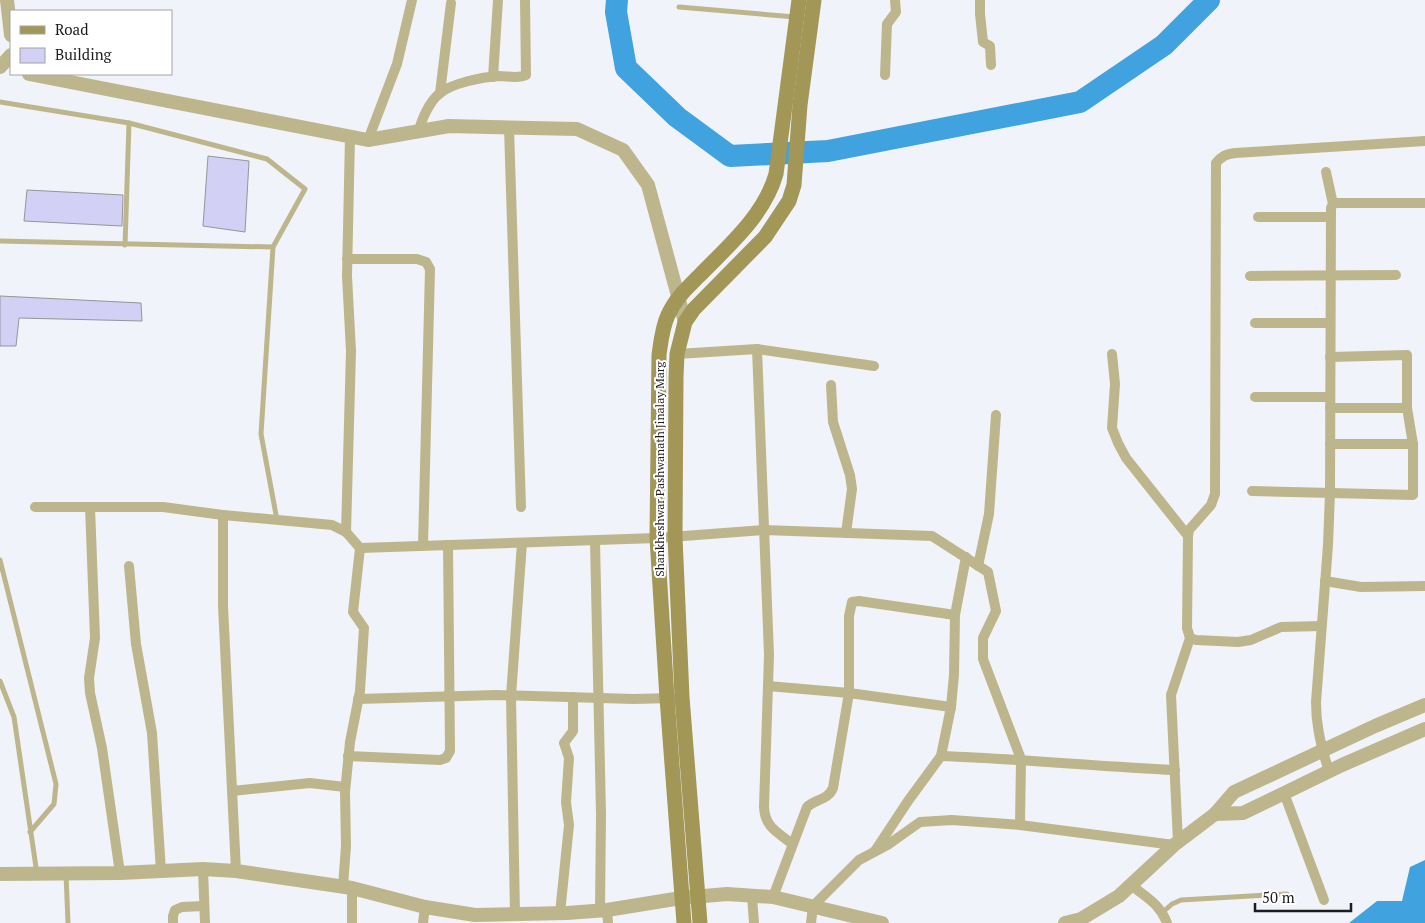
<svg xmlns="http://www.w3.org/2000/svg" width="1425" height="923" viewBox="0 0 1425 923" font-family="'PT Serif',serif">
  <rect width="100%" height="100%" fill="#f1f3fa"/>
  <!-- water -->
  <path fill="#40a2df" d="M1425,860V923H1349L1377,901H1402L1410,867Z"/>
  <g fill="none" stroke-linecap="round" stroke-linejoin="round">
    <!-- river -->
    <path stroke="#40a2df" stroke-width="22" d="M617,0L616,12L626,68L677,117L730,156L828,151L1080,102L1164,45L1209,0"/>
  </g>
  <!-- building -->
  <g fill="#d2d0f5" stroke="#95959a">
    <path d="M208,156L249,161L245,232L203,226Z"/>
    <path d="M27,190L123,195L122,226L24,221Z"/>
    <path d="M0,296L141,303L142,321L19,318L16,346H0Z"/>
  </g>
  <g fill="none" stroke-linecap="round" stroke-linejoin="round">
    <!-- service -->
    <g stroke="#bdb68c" stroke-width="5">
      <path d="M679,7L795,17"/>
      <path d="M0,102L129,123L267,159L305,189L273,247"/>
      <path d="M0,241L273,247L261,434L277,520"/>
      <path d="M125,245L129,123"/>
      <path d="M0,560L56,784L54,804L30,832"/>
      <path d="M0,681L14,717L37,874"/>
      <path d="M66,874L68,923"/>
      <path d="M1163,912L1172,904L1181,900L1287,894"/>
    </g>
    <!-- minor -->
    <g stroke="#bdb68c" stroke-width="10">
      <path d="M980,0V14L983,42L990,46L991,65"/>
      <path d="M885,75L887,24L896,12L895,0"/>
      <path d="M493,77L498,0"/>
      <path d="M440,93L451,3"/>
      <path d="M509,128L521,507"/>
      <path d="M419,131C421,120 430,101 439,94C451,83 483,77 499,76C508,76 518,79 526,75L525,0"/>
      <path d="M368,140L397,64L412,0"/>
      <path d="M1326,172L1333,204"/>
      <path d="M1258,217H1330"/>
      <path d="M347,259H417L426,262L430,269L423,546"/>
      <path d="M1250,276L1396,275"/>
      <path d="M1255,323H1330"/>
      <path d="M757,349L769,655L764,807C765,828 778,832 792,844"/>
      <path d="M677,354L757,349L874,366"/>
      <path d="M1112,354L1115,384L1112,428L1118,443L1126,458L1188,536"/>
      <path d="M831,385L833,422L850,475L852,489L846,533"/>
      <path d="M1255,397H1330"/>
      <path d="M1330,408H1407"/>
      <path d="M1330,444H1413"/>
      <path d="M1252,491L1413,495V444L1407,408V355L1330,357"/>
      <path d="M35,507H163L223,515"/>
      <path d="M90,507L95,638L89,678L90,693L102,748L120,873"/>
      <path d="M346,532L351,351L347,276L350,136"/>
      <path d="M595,541L601,814L600,911"/>
      <path d="M360,548L657,538L764,530L932,536L988,572L996,611L983,638V659L1021,759L1020,825"/>
      <path d="M129,566L136,644L152,733L161,871"/>
      <path d="M978,566L989,514L996,415"/>
      <path d="M1325,581L1361,587L1425,586"/>
      <path d="M1321,626L1281,627L1251,640L1238,642L1196,640L1190,638L1187,628L1188,536L1189,530L1211,505L1215,494L1216,163C1222,156 1226,154 1235,153L1425,141"/>
      <path d="M768,686L849,693L951,707"/>
      <path d="M358,699L496,695L634,699L672,698"/>
      <path d="M348,756L440,760L446,758L450,751L448,545"/>
      <path d="M941,756C1019,759 1096,766 1175,770"/>
      <path d="M1329,771C1321,748 1316,726 1316,702L1328,545L1330,493L1331,208L1333,204L1336,203H1425"/>
      <path d="M232,791L310,783L345,787"/>
      <path d="M1284,793L1324,900"/>
      <path d="M1178,842L1171,695L1190,638"/>
      <path d="M875,851L908,801L941,756L951,707L954,675L955,615L966,557"/>
      <path d="M203,869L205,923"/>
      <path d="M236,871L223,606V515L332,525L346,532L360,548L353,612L364,628L360,691L350,742L345,792L346,846L343,886"/>
      <path d="M1131,885C1146,897 1160,904 1167,923"/>
      <path d="M752,896L754,923"/>
      <path d="M773,897L807,807C816,799 828,800 833,788L849,693V616L852,602L859,601L955,615"/>
      <path d="M607,910L608,923"/>
      <path d="M560,913L569,825L566,802L569,758L564,743L573,731V697"/>
      <path d="M515,914L511,696L522,543"/>
      <path d="M173,923V916L175,910L182,907L204,906"/>
      <path d="M352,923V888"/>
      <path d="M423,923L425,907"/>
      <path d="M811,923L813,906L859,860L889,844L920,822L952,820L1020,825L1174,845"/>
    </g>
    <!-- tertiary -->
    <g stroke="#bdb68c" stroke-width="14">
      <path d="M7,0L11,35"/>
      <path d="M0,67L11,55"/>
      <path d="M29,74L368,140L449,126L577,129L623,150L648,185L685,322"/>
      <path d="M1215,814L1243,813L1342,765L1425,729"/>
      <path d="M0,874L120,873L203,869L236,871L352,888L425,907L475,915L567,913L607,910L681,898L727,894L773,897L882,923"/>
      <path d="M1065,923L1081,919L1119,896L1174,845L1215,814L1234,792L1375,726L1425,705"/>
    </g>
    <!-- secondary -->
    <g stroke="#a29756" stroke-width="15">
      <path d="M684,923L667,698L657,538L659,355C661,341 662,328 668,315C675,299 687,288 699,276C728,246 764,216 776,174L799,0"/>
      <path d="M700,923L682,697L675,537L676,377L677,354L685,322L694,309L765,237L789,201L794,185L800,105L814,0"/>
    </g>
  </g>
  <g text-anchor="middle" dominant-baseline="central" stroke-width="4" stroke-linejoin="round" paint-order="stroke">
    <!-- street labels -->
    <g font-size="12" fill="#1c1c1f" stroke="#fff">
      <text transform="translate(659 469) rotate(-90)">Shankheshwar Pashwanath Jinalay Marg</text>
    </g>
  </g>
  <!-- legend -->
  <rect x="10" y="10" width="162" height="65" fill="#ffffff" stroke="#a4a4a5"/>
  <rect x="20" y="26" width="25" height="8" fill="#a29756" stroke="#a4a4a5"/>
  <text x="55" y="35" font-size="15" fill="#1c1c1f">Road</text>
  <rect x="20" y="48" width="25" height="15" fill="#d2d0f5" stroke="#a4a4a5"/>
  <text x="55" y="60" font-size="15" fill="#1c1c1f">Building</text>
  <!-- scale -->
  <path d="M1255 903v8h96v-8" fill="none" stroke="#1c1c1f" stroke-width="2.5"/>
  <text x="1262" y="903" font-size="15" fill="#1c1c1f" stroke="#ffffff" stroke-width="4" paint-order="stroke">50 m</text>
</svg>
